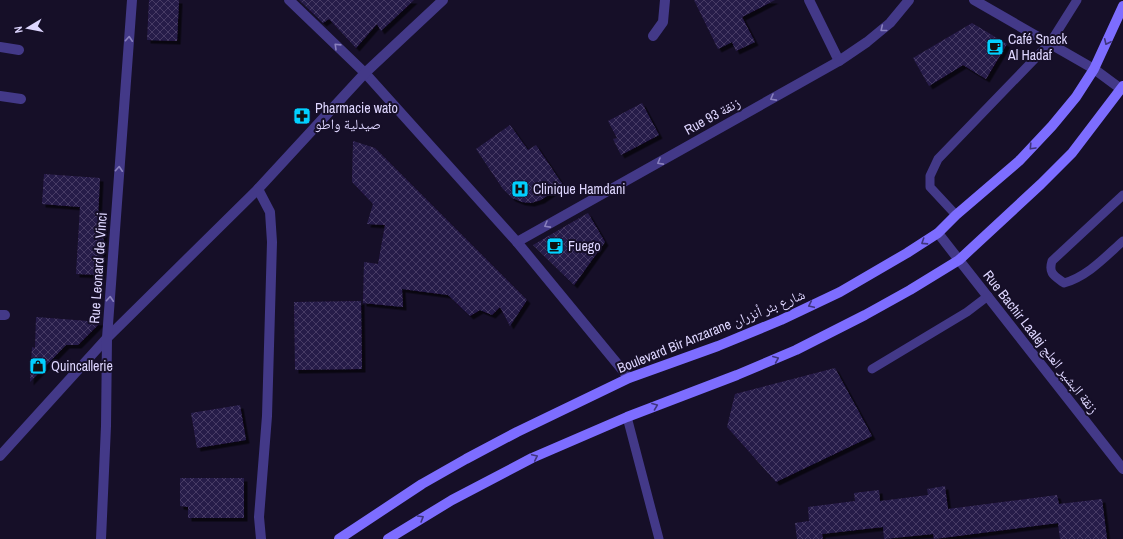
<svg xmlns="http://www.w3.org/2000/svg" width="1123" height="539" viewBox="0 0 1123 539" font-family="'Archivo Narrow','Noto Naskh Arabic',sans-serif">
  <defs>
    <pattern id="building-cross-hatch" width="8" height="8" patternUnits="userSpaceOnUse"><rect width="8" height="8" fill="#281b4a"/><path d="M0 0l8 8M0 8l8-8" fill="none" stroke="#473b65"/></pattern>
    <filter id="shadow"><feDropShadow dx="3.5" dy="3.5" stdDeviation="0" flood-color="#0009"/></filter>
  </defs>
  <rect width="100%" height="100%" fill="#160f28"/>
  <!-- building -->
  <g fill="url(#building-cross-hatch)" filter="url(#shadow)">
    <path d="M149,0H179L177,41L147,40Z"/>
    <path d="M299,0H414L381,31L377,24L356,48L329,19L323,23Z"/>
    <path d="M694,0H775L742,17L755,42L736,51L732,42L718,49Z"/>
    <path d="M972,23L1007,44L986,79L963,65L929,86L913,58Z"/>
    <path d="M642,103L659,135L621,155L613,139L617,138L608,121Z"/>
    <path d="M510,125L528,150L536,145L563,185L541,200L531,203L522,202L512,198L503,189L476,149Z"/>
    <path d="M353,141L375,148L527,300L510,326L500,307L492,315L480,310L470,316L448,295L402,289L403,307L363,303L364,262L378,264L385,225L367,224L373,204L352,182Z"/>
    <path d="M44,174L100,178L98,217H105L101,275L76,274L80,207L42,204Z"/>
    <path d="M588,213L605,242L574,285L533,245Z"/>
    <path d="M361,301L362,369L295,370L294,302Z"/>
    <path d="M36,317L101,322L78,345H66L30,382L32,347L35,348Z"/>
    <path d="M835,368L872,436L776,482L727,427L735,394Z"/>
    <path d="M240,405L246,440L197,448L191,413Z"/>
    <path d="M180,478H244V518H188V507L180,506Z"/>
    <path d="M945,486L948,509L1057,495L1059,504L1102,499L1107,539H1060L1058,523L934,539L933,534L884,539L883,527L822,534L823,539H797L795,523L809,521L808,507L855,501L854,493L879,490L880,501L928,495L927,489Z"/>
  </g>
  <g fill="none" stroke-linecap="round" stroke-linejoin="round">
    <!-- service -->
    <g stroke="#433988" stroke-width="9">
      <path d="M1123,195L1052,261C1048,274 1055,276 1064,283C1088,276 1105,257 1123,241"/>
      <path d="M956,215L930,187V176L938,159L1050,43L1077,0"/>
      <path d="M872,369L967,312L988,296"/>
      <path d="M627,417L659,539"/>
    </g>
    <!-- pedestrian -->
    <g stroke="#433988" stroke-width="10">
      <path d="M0,47L19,50"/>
      <path d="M0,96L21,99"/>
      <path d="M0,315H5"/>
    </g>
    <!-- minor -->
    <g stroke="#433988" stroke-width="10">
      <path d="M289,0L365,73L517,242L629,378"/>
      <path d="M809,0L839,61"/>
      <path d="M974,0L1094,69L1121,89"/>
      <path d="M653,36L663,22L665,0"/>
      <path d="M258,189L270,212L272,242L267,416L259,517L261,539"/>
      <path d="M938,233L959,260L1123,469"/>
      <path d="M517,242L839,61L867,42L890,23L909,0"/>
      <path d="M0,456L107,338L258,189L365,73L443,0"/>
      <path d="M101,539L106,426L107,338L132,0"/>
    </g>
    <!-- secondary -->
    <g stroke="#7d6dff" stroke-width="10">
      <path d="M339,539L422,484L466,459L517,432L629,378L718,346L781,320L840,292L907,253L938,233L956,215L1019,161L1052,126L1076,97L1094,69L1123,6"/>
      <path d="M388,539L452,500L532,458L627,417L737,375L796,350L865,315L910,290L959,260L1041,184L1072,153L1123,86"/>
    </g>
  </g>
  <!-- one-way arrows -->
  <defs><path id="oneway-chevron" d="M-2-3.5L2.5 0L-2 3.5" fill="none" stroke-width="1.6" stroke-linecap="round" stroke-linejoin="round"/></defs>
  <g stroke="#8980be">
    <use href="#oneway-chevron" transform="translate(883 29) rotate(141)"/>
    <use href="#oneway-chevron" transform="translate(129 39) rotate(-86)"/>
    <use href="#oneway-chevron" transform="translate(337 46) rotate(-136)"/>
    <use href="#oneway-chevron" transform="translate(773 98) rotate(151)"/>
    <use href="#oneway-chevron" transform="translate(660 162) rotate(151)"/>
    <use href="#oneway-chevron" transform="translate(119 169) rotate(-86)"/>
    <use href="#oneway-chevron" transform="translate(547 225) rotate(151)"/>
    <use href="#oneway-chevron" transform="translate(110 299) rotate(-86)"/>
  </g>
  <g stroke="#3f357e">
    <use href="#oneway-chevron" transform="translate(1107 42) rotate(115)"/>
    <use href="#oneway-chevron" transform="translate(1032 147) rotate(133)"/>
    <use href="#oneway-chevron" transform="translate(924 242) rotate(147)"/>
    <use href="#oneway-chevron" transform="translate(811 305) rotate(155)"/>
    <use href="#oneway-chevron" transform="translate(776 359) rotate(-23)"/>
    <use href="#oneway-chevron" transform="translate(655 406) rotate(-21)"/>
    <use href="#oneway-chevron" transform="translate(535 457) rotate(-25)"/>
    <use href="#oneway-chevron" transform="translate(421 518) rotate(-31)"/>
  </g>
  <!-- icons -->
  <defs>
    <g id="cafe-square" transform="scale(0.9)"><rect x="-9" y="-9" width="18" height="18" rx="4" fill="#02d0ff" stroke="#160f28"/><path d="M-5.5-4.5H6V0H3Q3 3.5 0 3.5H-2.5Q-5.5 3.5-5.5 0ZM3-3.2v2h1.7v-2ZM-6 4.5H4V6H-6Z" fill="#111"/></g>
    <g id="pharmacy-square" transform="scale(0.9)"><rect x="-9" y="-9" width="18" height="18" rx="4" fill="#02d0ff" stroke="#160f28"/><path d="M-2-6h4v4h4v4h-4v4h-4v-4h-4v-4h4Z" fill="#111"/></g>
    <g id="hospital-square" transform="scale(0.9)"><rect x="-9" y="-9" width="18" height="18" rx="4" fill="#02d0ff" stroke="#160f28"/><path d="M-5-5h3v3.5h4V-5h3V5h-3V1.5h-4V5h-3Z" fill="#111"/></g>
    <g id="shop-square" transform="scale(0.9)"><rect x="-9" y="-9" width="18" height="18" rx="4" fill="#02d0ff" stroke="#160f28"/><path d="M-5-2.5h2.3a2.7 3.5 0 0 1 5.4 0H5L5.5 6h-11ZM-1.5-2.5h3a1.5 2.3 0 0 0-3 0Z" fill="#111"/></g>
  </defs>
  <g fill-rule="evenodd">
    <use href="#cafe-square" x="995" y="47"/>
    <use href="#pharmacy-square" x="302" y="116"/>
    <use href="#hospital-square" x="520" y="189"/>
    <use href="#cafe-square" x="555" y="246"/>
    <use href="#shop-square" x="38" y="366"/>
  </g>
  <g text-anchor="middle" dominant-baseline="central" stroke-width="4" stroke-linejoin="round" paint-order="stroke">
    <!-- poi labels -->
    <g font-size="14" fill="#ded6ff" stroke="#160f28" text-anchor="start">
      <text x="1008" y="39">Café Snack<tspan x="1008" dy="16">Al Hadaf</tspan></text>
      <text x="315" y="108">Pharmacie wato<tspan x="315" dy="16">صيدلية واطو</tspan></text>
      <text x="533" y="189">Clinique Hamdani</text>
      <text x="568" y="246">Fuego</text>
      <text x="51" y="366">Quincallerie</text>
    </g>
    <!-- street labels -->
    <g font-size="14" fill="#ded6ff" stroke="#160f28">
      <text transform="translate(712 116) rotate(-29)">Rue 93 زنقة</text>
      <text transform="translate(98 268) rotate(-86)">Rue Leonard de Vinci</text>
      <text transform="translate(711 331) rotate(-22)">Boulevard Bir Anzarane شارع بئر أنزران</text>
      <text transform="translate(1041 342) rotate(52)">Rue Bachir Laalej زنقة البشير العلج</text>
    </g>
  </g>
  <!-- north arrow -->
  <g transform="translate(28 28) rotate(260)" stroke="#160f28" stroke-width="3" paint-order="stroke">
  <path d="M0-3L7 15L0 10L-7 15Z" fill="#ded6ff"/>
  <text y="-6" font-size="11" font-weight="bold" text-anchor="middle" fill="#ded6ff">N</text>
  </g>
</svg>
